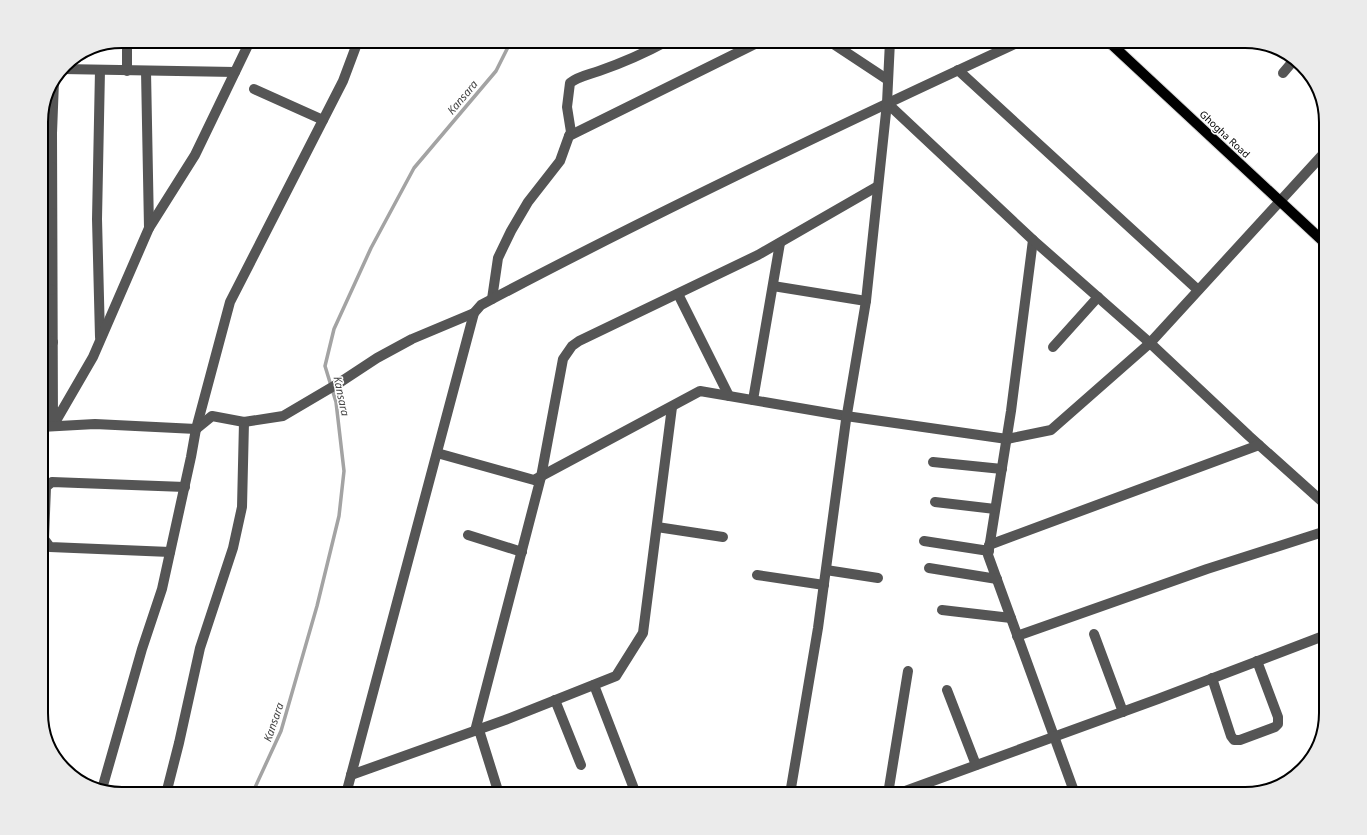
<svg xmlns="http://www.w3.org/2000/svg" width="1367" height="835" viewBox="0 0 1367 835" font-family="'Noto Sans',sans-serif">
  <rect width="100%" height="100%" fill="#fff"/>
  <g fill="none" stroke-linecap="round" stroke-linejoin="round">
    <!-- stream -->
    <path stroke="#a3a3a3" stroke-width="3.5" d="M252,794L281,731L317,606L339,516L344,471L336,402L325,366L334,329L371,248L414,168L496,71L511,41"/>
    <!-- major casing -->
    <g stroke="#dbdbdb" stroke-width="12">
      <path id="major" d="M1108,41L1326,244"/>
    </g>
    <!-- minor -->
    <g stroke="#555" stroke-width="10">
      <path d="M127,41V71"/>
      <path d="M829,41L888,80"/>
      <path d="M62,69L235,72"/>
      <path d="M100,70L97,219L100,337"/>
      <path d="M958,70L1198,290"/>
      <path d="M1283,73L1294,60"/>
      <path d="M54,81L52,133L53,426L93,357L149,228L146,71"/>
      <path d="M254,89L323,120"/>
      <path d="M887,103L1033,240L1011,411L988,555L1075,794"/>
      <path d="M569,136L761,41"/>
      <path d="M41,167H52"/>
      <path d="M41,213H52"/>
      <path d="M149,228L195,155L250,41"/>
      <path d="M1033,240L1150,343L1326,151"/>
      <path d="M41,243H52"/>
      <path d="M773,286L866,301"/>
      <path d="M41,289L52,290"/>
      <path d="M678,294L729,396"/>
      <path d="M492,299L498,258L511,231L528,202L560,161L569,136L571,132L567,107L570,83C579,76 588,75 599,71C622,63 645,53 667,41"/>
      <path d="M41,341L53,342"/>
      <path d="M1053,347L1098,297"/>
      <path d="M753,400L780,243"/>
      <path d="M41,427L95,424L196,429L191,457L162,589L142,649L102,789"/>
      <path d="M196,429L230,302L343,81L358,41"/>
      <path d="M196,429L212,416L244,422L283,416L339,383L377,358L412,339L474,313"/>
      <path d="M437,453L534,480L700,391L846,416L1007,439L1051,430L1150,343L1249,436L1326,505"/>
      <path d="M933,462L1002,469"/>
      <path d="M935,502L995,509"/>
      <path d="M657,527L723,537"/>
      <path d="M468,535L522,552"/>
      <path d="M924,541L989,551"/>
      <path d="M989,545L1259,445"/>
      <path d="M170,552L50,547L44,539L46,487L52,482L185,487"/>
      <path d="M929,568L997,579"/>
      <path d="M826,570L878,578"/>
      <path d="M757,575L824,585"/>
      <path d="M942,610L1011,618"/>
      <path d="M1094,634L1123,712"/>
      <path d="M1017,636L1207,569L1326,531"/>
      <path d="M1212,678L1231,736L1234,740H1240L1275,727L1278,724V717L1257,661"/>
      <path d="M594,685L636,794"/>
      <path d="M947,690L976,765"/>
      <path d="M555,700L581,765"/>
      <path d="M479,730L499,794"/>
      <path d="M475,731L541,477L563,359L572,346L579,341L758,255L878,186"/>
      <path d="M351,775L505,720L616,676L643,633L672,407"/>
      <path d="M166,794L179,743L200,648L233,548L242,507L244,422"/>
      <path d="M346,794L474,313L481,305C658,211 839,125 1021,41"/>
      <path d="M790,794L818,628L846,420L866,301L887,103L890,41"/>
      <path d="M888,794L908,671"/>
      <path d="M897,794L1158,699L1326,635"/>
    </g>
    <!-- major -->
    <use href="#major" stroke="#000" stroke-width="10"/>
  </g>
  <g text-anchor="middle" dominant-baseline="central" stroke-width="3" stroke-linejoin="round" paint-order="stroke">
    <!-- street labels -->
    <g font-size="10" fill="#000" stroke="#fff">
      <text transform="translate(1225 134) rotate(43)">Ghogha Road</text>
    </g>
    <!-- water labels -->
    <g font-size="11" font-style="italic" fill="#444" stroke="#fff">
      <text transform="translate(462 97) rotate(-50)">Kansara</text>
      <text transform="translate(342 396) rotate(78)">Kansara</text>
      <text transform="translate(273 722) rotate(-71)">Kansara</text>
    </g>
  </g>
  <!-- crop -->
  <path d="M0 0H1367V835H0ZM122 48H1245A74 74 0 0 1 1319 122V713A74 74 0 0 1 1245 787H122A74 74 0 0 1 48 713V122A74 74 0 0 1 122 48Z" fill="#ebebeb" fill-rule="evenodd"/>
  <path fill="none" stroke="#000" stroke-width="2" d="M122 48H1245A74 74 0 0 1 1319 122V713A74 74 0 0 1 1245 787H122A74 74 0 0 1 48 713V122A74 74 0 0 1 122 48Z"/>
</svg>
